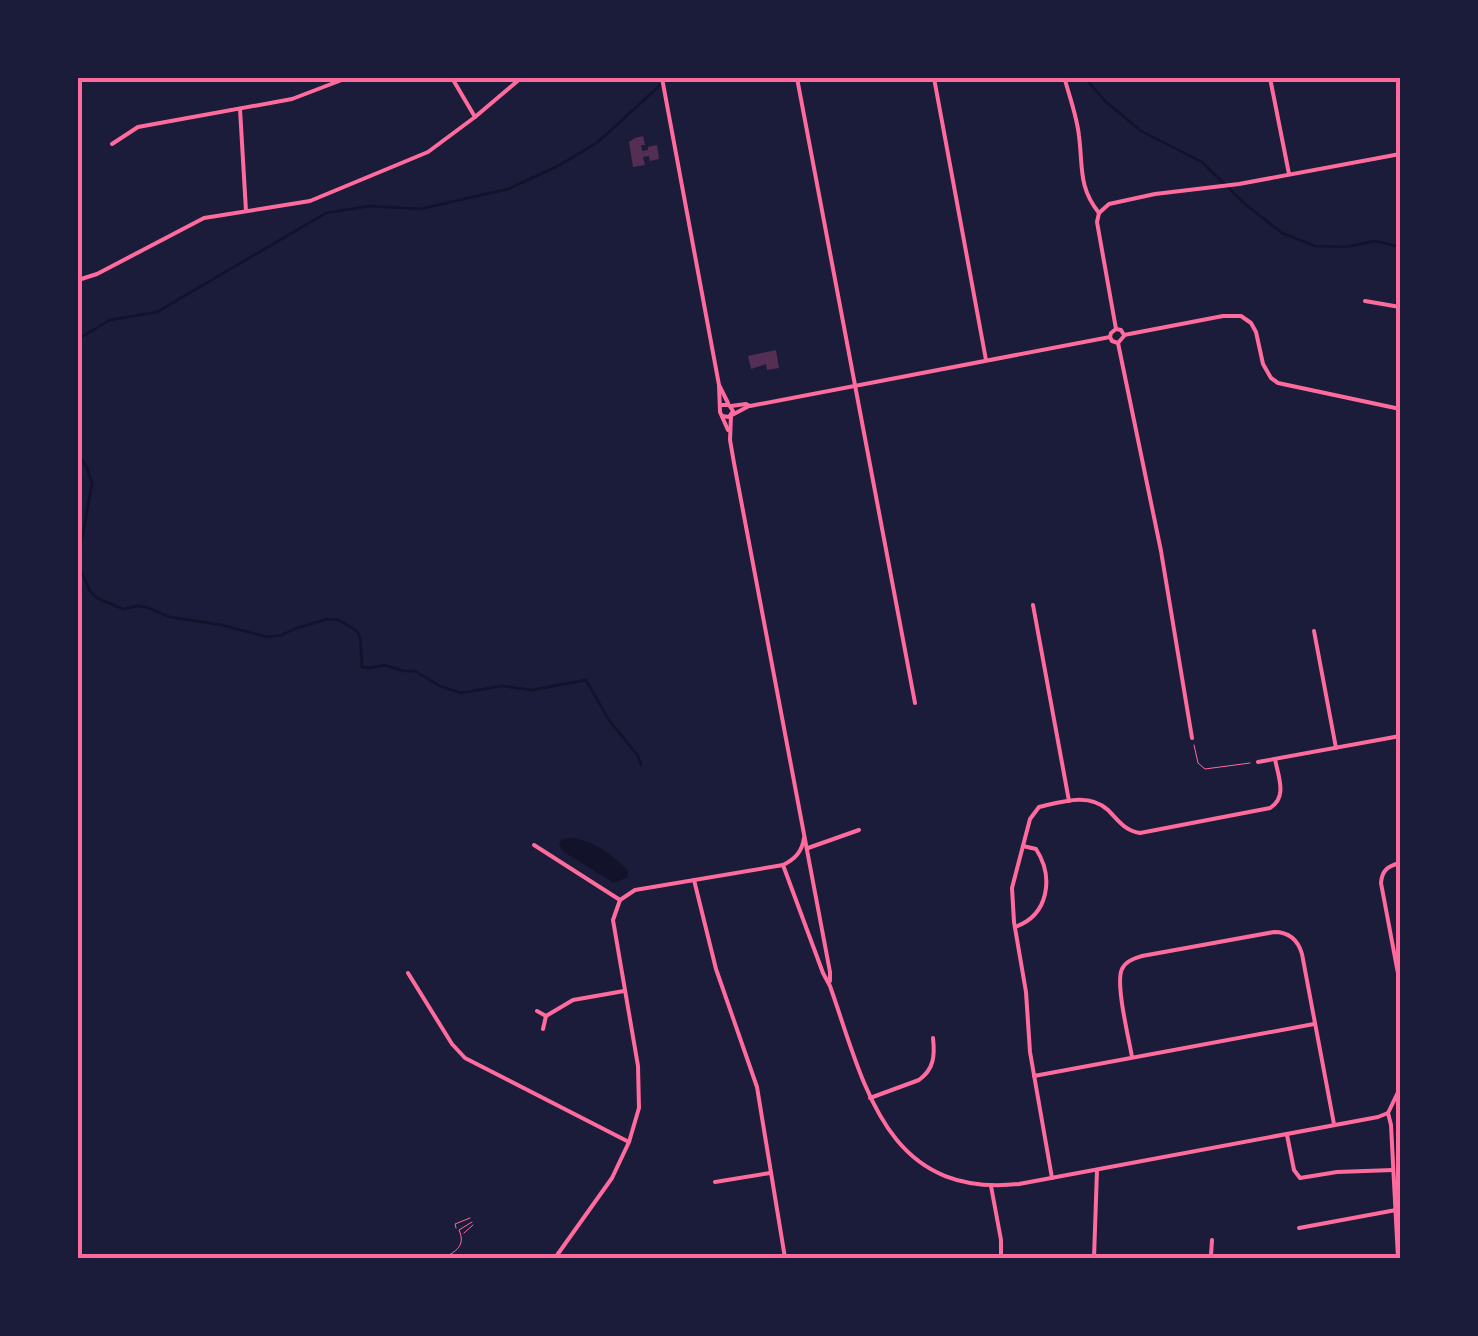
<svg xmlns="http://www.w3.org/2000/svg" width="1478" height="1336" viewBox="0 0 1478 1336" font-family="'Fira Sans Condensed',sans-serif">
  <rect width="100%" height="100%" fill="#1b1b3a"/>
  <!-- water -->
  <path fill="#12122b" d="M568,838C590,838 614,855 628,871V877L614,883L564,852L559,845L561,840Z"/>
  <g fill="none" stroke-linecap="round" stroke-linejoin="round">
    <!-- stream -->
    <g stroke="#12122b" stroke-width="2.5">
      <path d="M1085,78L1105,101L1141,131L1202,162L1245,204L1282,233L1315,246L1346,247L1375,241L1400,247"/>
      <path d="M78,339L110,320L157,312L326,213L370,206L420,209L508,189L560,165L598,142L668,78"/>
      <path d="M78,454L87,468L92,483L78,562"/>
      <path d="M78,564L90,591L97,598L123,609L137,606L146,607L170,617L222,625L267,637L282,635L294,629L328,619L339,620L357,631L360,637L362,667L370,668L384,665L404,671H415L440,686L461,693L502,686L532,690L586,680L609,720L638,756L641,765"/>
    </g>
  </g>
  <!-- building -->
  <g fill="#542f53">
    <path d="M643,136L645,145H641L642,151L648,150V147L657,145L659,159L650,161L649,156L643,157L645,165L633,167L629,142L635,138Z"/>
    <path d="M776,350L779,368L767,370L766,364L751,369L748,356Z"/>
  </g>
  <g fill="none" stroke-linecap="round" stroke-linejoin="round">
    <!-- path -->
    <g stroke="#ff6b9d" stroke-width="1">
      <path d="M1194,745L1198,763L1205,769L1250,763"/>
      <path d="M456,1228L455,1224L470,1218"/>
      <path d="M464,1233L473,1225"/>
      <path d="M444,1258C456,1251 466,1246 459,1230L472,1222"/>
    </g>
    <!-- minor -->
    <g stroke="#ff6b9d" stroke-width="4">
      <path d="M797,78L915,703"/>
      <path d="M934,78L986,360"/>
      <path d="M1270,78L1289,174"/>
      <path d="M1065,80C1070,98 1077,117 1079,136C1083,166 1078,187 1099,213L1097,222L1116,329"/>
      <path d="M240,109L246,211"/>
      <path d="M112,144L138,127L292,99L347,78"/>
      <path d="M1099,213L1109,204L1155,194L1239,184L1400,154"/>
      <path d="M78,280L97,274L204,218L310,201L428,152L475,117"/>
      <path d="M1365,301L1400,307"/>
      <path d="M1118,343L1161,551L1192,738"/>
      <path d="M1033,605L1069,801"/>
      <path d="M1314,631L1336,748"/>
      <path d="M1258,762L1400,736"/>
      <path d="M534,845L620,900"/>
      <path d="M808,848L859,830"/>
      <path d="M1400,863C1388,866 1382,870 1381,883L1400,984"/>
      <path d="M694,880L716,969L757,1087L785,1258"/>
      <path d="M1015,927C1049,915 1054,877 1036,849L1023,846"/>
      <path d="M408,973L452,1044L465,1058L627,1141"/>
      <path d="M537,1011L546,1016"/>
      <path d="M543,1029L546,1016L573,1000L624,991"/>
      <path d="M1132,1057C1129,1039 1115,983 1122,969C1126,961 1133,959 1142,956L1274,932C1289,932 1298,940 1302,954L1334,1124"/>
      <path d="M1034,1076L1314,1024"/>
      <path d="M870,1098L919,1080C934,1069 935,1056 933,1038"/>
      <path d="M1287,1135L1294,1170L1300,1178L1337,1172L1393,1170"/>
      <path d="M1052,1178L1030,1052L1026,992L1014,922L1012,888L1030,819L1039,807C1061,802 1089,792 1108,810C1119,821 1124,830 1140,833L1270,808C1288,797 1278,776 1275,759"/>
      <path d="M715,1182L770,1173"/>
      <path d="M991,1186L1001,1240V1258"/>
      <path d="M1299,1228L1396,1210"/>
      <path d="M555,1258L612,1178L629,1142L639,1108L638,1066L613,920L620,900L635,890L783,865"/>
      <path d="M1094,1258L1097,1170"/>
      <path d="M1208,1258L1211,1255L1212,1240"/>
      <path d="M1398,1258L1391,1125L1388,1113L1400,1088"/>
    </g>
    <!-- tertiary -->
    <g stroke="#ff6b9d" stroke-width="4">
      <path d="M452,78L475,117L521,78"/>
      <path d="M662,78L719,385L720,412L728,430"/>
      <path d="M1124,335L1223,316H1241L1251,323L1256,332L1263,364L1271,378L1278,383L1400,409"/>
      <path d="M1110,337L1111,333L1116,329L1121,330L1124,335"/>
      <path d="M1110,337L1112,341L1118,343L1124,336"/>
      <path d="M719,385L728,403"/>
      <path d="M731,406L746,404L750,406L1110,337"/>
      <path d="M732,415L749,406"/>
      <path d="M722,416L729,417L733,411L729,405H722"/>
      <path d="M731,416L730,440L734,463L830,972V981"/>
      <path d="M804,838C802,852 795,859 783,865L823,973L830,986C865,1085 885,1198 1019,1184L1378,1117L1388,1113"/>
    </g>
  </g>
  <!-- border -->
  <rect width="1478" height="1336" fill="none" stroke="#1b1b3a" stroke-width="160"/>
  <rect x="80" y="80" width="1318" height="1176" fill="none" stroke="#ff6b9d" stroke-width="4"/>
</svg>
